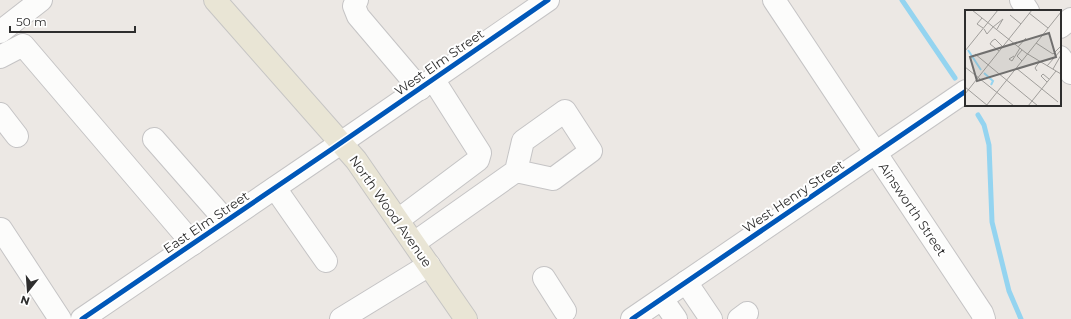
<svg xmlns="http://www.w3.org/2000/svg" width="1071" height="319" viewBox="0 0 1071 319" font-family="Montserrat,sans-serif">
  <rect width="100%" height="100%" fill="#ece8e4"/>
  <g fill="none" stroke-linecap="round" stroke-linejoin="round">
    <!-- stream -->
    <g stroke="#94d4f0" stroke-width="5">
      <path d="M902,0L955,78"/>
      <path d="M978,115L984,125L989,145L992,222L1009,291L1021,319"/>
    </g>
    <!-- minor casing -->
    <g stroke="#c5c4c5" stroke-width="24">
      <g id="minor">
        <path d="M357,0L354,6L358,16L420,89"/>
        <path d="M774,0L982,313L984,319"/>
        <path d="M1021,0L1028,11"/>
        <path d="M1060,27L1071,19"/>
        <path d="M0,32L41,0"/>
        <path d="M0,57L23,45L193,244"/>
        <path d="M1060,57L1071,73"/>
        <path d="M0,114L17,136"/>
        <path d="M154,139L226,221"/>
        <path d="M275,188L326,261"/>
        <path d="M398,220L478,160L480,153L433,79"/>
        <path d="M1,229L60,319"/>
        <path d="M414,243L516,171L523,141L565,111L591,151L553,179L516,171"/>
        <path d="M544,278L565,311"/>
        <path d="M686,282L711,319"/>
        <path d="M662,299L676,319"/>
        <path d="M82,319L332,149L548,0"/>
        <path d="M341,319L429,265"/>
        <path d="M632,319L966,91"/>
        <path d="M739,319L747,313"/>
      </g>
    </g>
    <!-- major casing -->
    <g stroke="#c6c5c4" stroke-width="24">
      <path id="major" d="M215,0L356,160L466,319"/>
    </g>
    <!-- minor -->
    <use href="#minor" stroke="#fcfcfb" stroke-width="22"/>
    <!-- major -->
    <use href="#major" stroke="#e9e5d5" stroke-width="22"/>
    <!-- cycleway casing -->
    <g stroke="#fff" stroke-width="8">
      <g id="cycleway">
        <path d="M82,319L332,149L548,0"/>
        <path d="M632,319L966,91"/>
      </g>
    </g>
    <!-- cycleway -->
    <use href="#cycleway" stroke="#0057b8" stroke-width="5"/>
  </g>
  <g text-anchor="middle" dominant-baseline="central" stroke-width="4" stroke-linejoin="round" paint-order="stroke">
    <!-- street labels -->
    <g font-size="13" fill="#2e2e2e" stroke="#fff">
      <text transform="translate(439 62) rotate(-35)">West Elm Street</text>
      <text transform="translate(793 196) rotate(-34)">West Henry Street</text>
      <text transform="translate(913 209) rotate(56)">Ainsworth Street</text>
      <text transform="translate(391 211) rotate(55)">North Wood Avenue</text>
      <text transform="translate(206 222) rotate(-34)">East Elm Street</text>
    </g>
  </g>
  <!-- overview -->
  <g transform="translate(965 10)">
    <rect width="96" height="96" fill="#ece8e4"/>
    <path fill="none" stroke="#94d4f0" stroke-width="2" d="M3,40L16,60M19,63L28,71L26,75"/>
    <path fill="none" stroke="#a09e9b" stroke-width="1" d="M7,0L61,43L96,64M64,3L83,18M45,5L56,14M17,8L12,14L18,18M28,17L38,9L32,19M19,19L22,24L28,17M71,33L88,44L96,36M53,37L61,28M57,40L52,46L57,51M0,41L33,0M34,41L25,34L27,31L30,29L38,37M10,44L73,96M49,46L44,49L47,51L55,38M82,56L96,40M0,57L49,96M51,58L93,92M88,59L96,45M72,61L70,58L75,51M82,72L76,66L78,64L84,69M0,77L23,96M0,84L67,0M21,96L96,2L94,0M63,96L91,61"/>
    <path fill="#706f6e" fill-opacity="0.15" stroke="#706f6e" stroke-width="2" d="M84,23L91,47L12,71L5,47Z"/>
    <rect width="96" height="96" fill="none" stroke="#2e2e2e" stroke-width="2"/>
  </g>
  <!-- north arrow -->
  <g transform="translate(28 291) rotate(197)" stroke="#ffffff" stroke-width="3" paint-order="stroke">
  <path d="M0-3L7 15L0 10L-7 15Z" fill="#2e2e2e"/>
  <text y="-6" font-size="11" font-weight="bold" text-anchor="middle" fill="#2e2e2e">N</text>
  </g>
  <!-- scale -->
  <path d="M10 26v6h125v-6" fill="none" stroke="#2e2e2e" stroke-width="2"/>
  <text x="16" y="26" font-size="12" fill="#2e2e2e" stroke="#ffffff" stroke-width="3" paint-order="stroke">50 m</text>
</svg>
